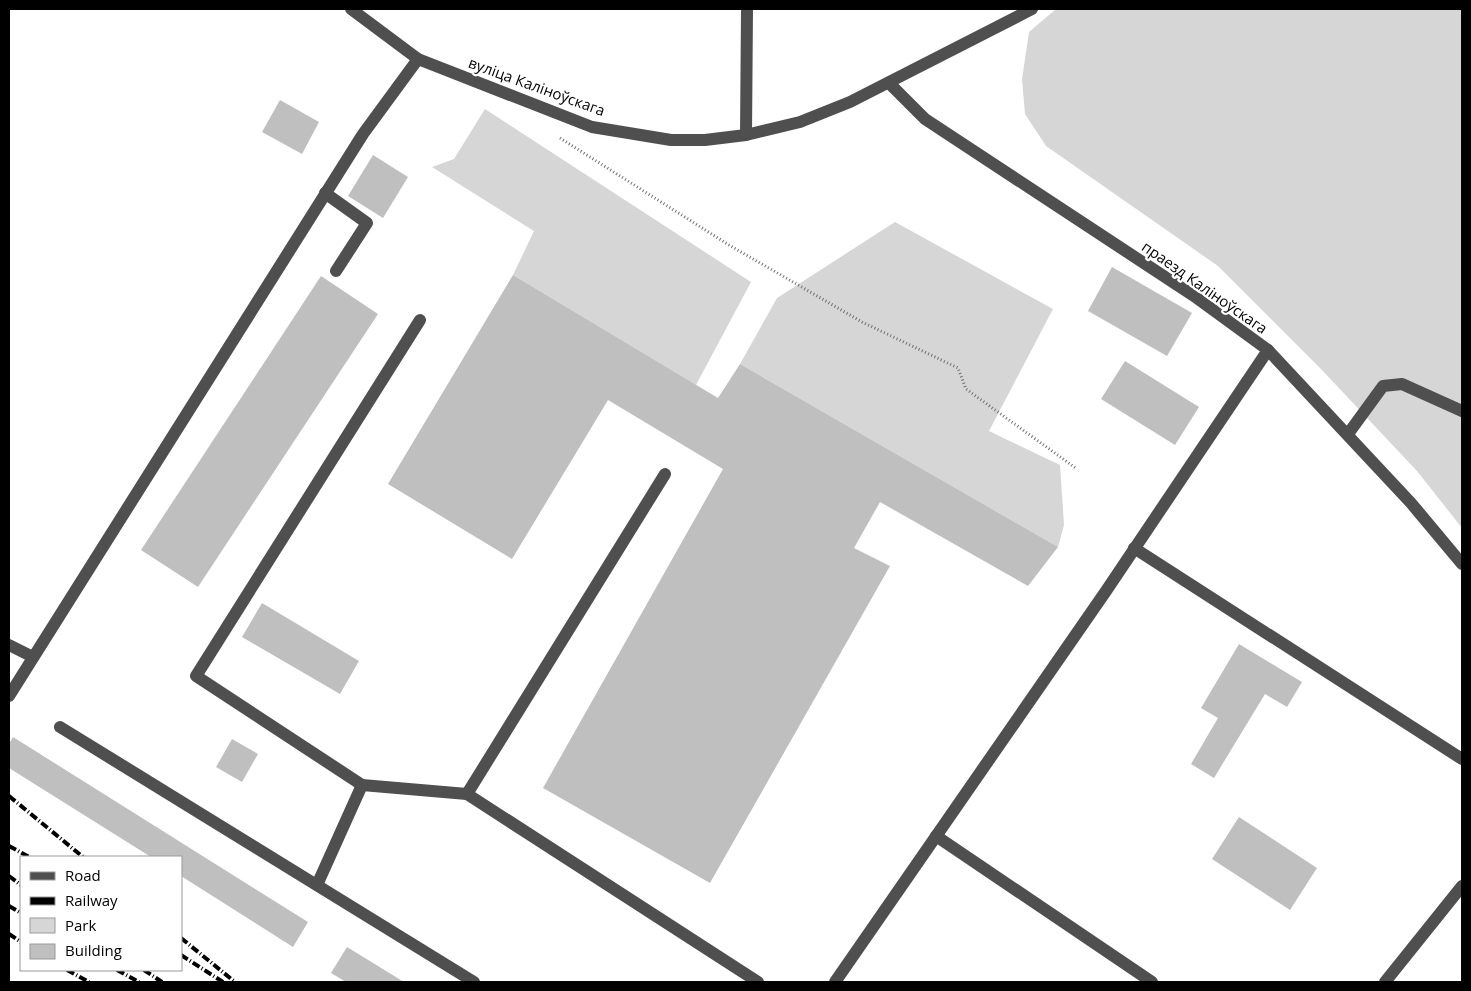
<svg xmlns="http://www.w3.org/2000/svg" width="1471" height="991" viewBox="0 0 1471 991" font-family="'Open Sans',sans-serif">
  <rect width="100%" height="100%" fill="#fff"/>
  <!-- green -->
  <g fill="#d6d6d6">
    <path d="M1056,9H1462V528L1417,471L1321,369L1218,266L1046,146L1025,114L1022,79L1029,32Z"/>
    <path d="M485,109L751,282L696,385L513,275L534,231L432,167L454,159Z"/>
    <path d="M895,222L1053,309L989,431L1060,465L1064,525L1058,547L740,364L777,298Z"/>
  </g>
  <!-- building -->
  <g fill="#bfbfbf">
    <path d="M280,100L319,122L302,154L262,132Z"/>
    <path d="M373,155L408,177L383,218L348,196Z"/>
    <path d="M1112,267L1192,313L1167,356L1088,311Z"/>
    <path d="M513,275L718,398L740,364L1058,547L1028,586L880,502L854,548L890,566L710,883L543,788L723,469L608,400L512,559L388,484Z"/>
    <path d="M321,276L378,314L198,587L141,550Z"/>
    <path d="M1125,361L1199,407L1175,445L1101,399Z"/>
    <path d="M262,603L359,661L340,694L242,637Z"/>
    <path d="M1239,644L1302,682L1287,707L1265,694L1214,778L1191,764L1218,718L1201,708Z"/>
    <path d="M13,737L308,922L293,947L181,876V857H151L9,768V744Z"/>
    <path d="M232,739L258,754L242,782L216,767Z"/>
    <path d="M1239,817L1317,868L1290,910L1212,859Z"/>
    <path d="M347,947L404,982H346L331,973Z"/>
  </g>
  <g fill="none" stroke-linecap="round" stroke-linejoin="round">
    <!-- path -->
    <path stroke="#717171" stroke-width="3" stroke-dasharray="1 2.5" stroke-linecap="butt" d="M560,138L729,245L862,322L958,368L966,389L1077,469"/>
    <!-- minor -->
    <g stroke="#4f4f4f" stroke-width="12">
      <path d="M351,9L418,59L592,127L671,140H705L746,135L800,122L850,102L1032,9"/>
      <path d="M889,83L925,119L1194,296L1268,350L1411,503L1462,564"/>
      <path d="M746,135L747,9"/>
      <path d="M325,193L367,223L336,271"/>
      <path d="M420,320L196,676L362,785L467,794"/>
      <path d="M1348,434L1383,386L1402,384L1462,411"/>
      <path d="M665,474L467,794L758,982"/>
      <path d="M1134,548L1462,759"/>
      <path d="M9,645L33,657"/>
      <path d="M9,696L363,134L418,59"/>
      <path d="M60,727L474,982"/>
      <path d="M936,836L1152,982"/>
      <path d="M317,885L362,785"/>
      <path d="M835,982L1106,591L1268,350"/>
      <path d="M1385,982L1462,886"/>
    </g>
    <!-- rail -->
    <g stroke="#000" stroke-width="4" stroke-dasharray="8 2.5 1 2.5" stroke-linecap="butt">
      <path d="M9,796L83,857"/>
      <path d="M9,846L29,857"/>
      <path d="M9,876L21,885"/>
      <path d="M9,906L21,913"/>
      <path d="M9,934L21,942"/>
      <path d="M181,938L235,982"/>
      <path d="M181,955L223,982"/>
      <path d="M67,970L89,982"/>
      <path d="M117,970L139,982"/>
      <path d="M144,970L162,982"/>
    </g>
  </g>
  <g text-anchor="middle" dominant-baseline="central" stroke-width="4.5" stroke-linejoin="round" paint-order="stroke">
    <!-- street labels -->
    <g font-size="15" fill="#000" stroke="#fff">
      <text transform="translate(537 86) rotate(20)">вуліца Каліноўскага</text>
      <text transform="translate(1205 287) rotate(35)">праезд Каліноўскага</text>
    </g>
  </g>
  <!-- border -->
  <rect width="1471" height="991" fill="none" stroke="#000000" stroke-width="20"/>
  <!-- legend -->
  <rect x="20" y="856" width="162" height="115" fill="#ffffff" stroke="#999999"/>
  <rect x="30" y="872" width="25" height="8" fill="#4f4f4f" stroke="#999999"/>
  <text x="65" y="881" font-size="15" fill="#000000">Road</text>
  <rect x="30" y="897" width="25" height="8" fill="#000000" stroke="#999999"/>
  <text x="65" y="906" font-size="15" fill="#000000">Railway</text>
  <rect x="30" y="918" width="25" height="15" fill="#d6d6d6" stroke="#999999"/>
  <text x="65" y="931" font-size="15" fill="#000000">Park</text>
  <rect x="30" y="944" width="25" height="15" fill="#bfbfbf" stroke="#999999"/>
  <text x="65" y="956" font-size="15" fill="#000000">Building</text>
</svg>
